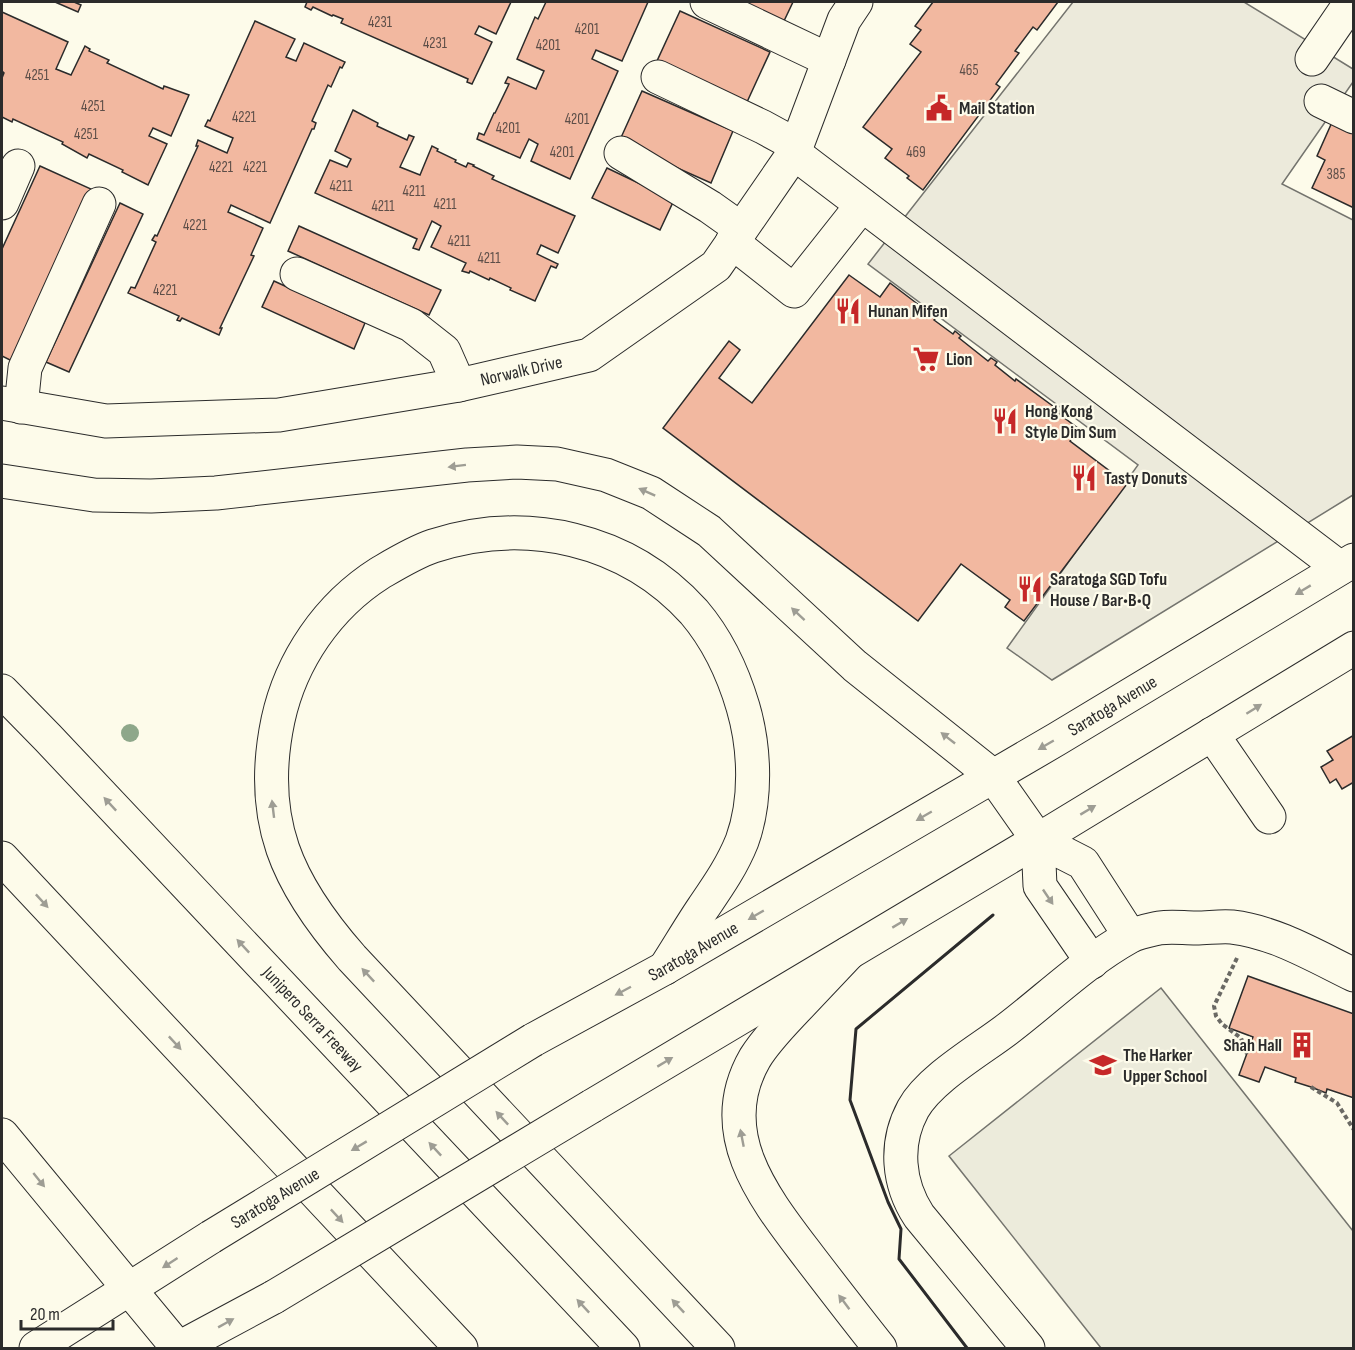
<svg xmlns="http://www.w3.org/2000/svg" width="1355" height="1350" viewBox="0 0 1355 1350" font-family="'Sofia Sans Condensed',sans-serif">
  <rect width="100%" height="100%" fill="#fdfbea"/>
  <!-- green -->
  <path fill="#ecebdb" stroke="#74746e" stroke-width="1.5" d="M1161,988L1353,1231V1348H1101L949,1156Z"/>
  <!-- parking -->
  <path fill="#eceadb" stroke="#74746e" stroke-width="1.5" d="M1073,2H1244L1353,69V82L1282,184L1353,220V495L1052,680L1007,648L1138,465L868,264Z"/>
  <!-- building -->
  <g fill="#f2b8a0" stroke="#2b2b2b" stroke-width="1.5">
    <path d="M55,2H74L81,5L78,12Z"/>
    <path d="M307,2H511L496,34L479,26L475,34L492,42L472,84L467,82L468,79L341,23L343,19L333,15L332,16L313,7L311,10L305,7Z"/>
    <path d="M546,2H648L622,61L596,50L592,59L618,71L570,179L531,161L538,144L529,139L520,158L477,139L479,133L484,135L494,113H495L509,84L505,83L508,77L536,89L544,71L517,59L535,17L538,19Z"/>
    <path d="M734,2H793L783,23Z"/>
    <path d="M933,2H1058L1037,30L1033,27L1015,51L1019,53L996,84L1000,87L923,190L907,178L909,176L885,158L892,149L863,127L921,52L910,44L921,30L915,26Z"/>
    <path d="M680,11L770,52L747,102L657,61Z"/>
    <path d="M2,12L68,42L56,69L71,75L85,46L90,49L89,51L109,60L107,63L163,89L164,86L189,95L171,136L153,128L149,136L167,144L148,185L122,172L123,170L89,154L87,158L62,144L63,142L13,119L12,122L2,117V78L4,73L2,71Z"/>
    <path d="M255,21L295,39L286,57L296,61L304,43L345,62L342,68L340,67L331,87L328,85L312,121L316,123L314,129H312L270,223L231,205L228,212L263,228L251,255L254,256L220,328H222L219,335L182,318L180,321L177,320L179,316L128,293L131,287L135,288L156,242L152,240L155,235L157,236L198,146H196L198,140L227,153L233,138L205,126L208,120L210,121Z"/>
    <path d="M642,91L733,131L711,183L619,142Z"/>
    <path d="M353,110L378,123L377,126L407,140L409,135L414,137L400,167L420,175L432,146L438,149L437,151L456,160L455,162L466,167L468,163L474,165L473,166L494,176L492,179L575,216L558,253L541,245L537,254L558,264L556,268L551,266L535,301L510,290L511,288L490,278L489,280L470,271L469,273L462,271L466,263L431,247L441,226L432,221L419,250L413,248L417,239L315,193L330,160L347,167L351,159L335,151Z"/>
    <path d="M1333,120L1354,130V208L1312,188L1325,160L1317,156Z"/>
    <path d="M40,166L91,189L12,361L2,356V249Z"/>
    <path d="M607,168L674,200L660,230L592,198Z"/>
    <path d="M120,203L143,214L69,372L46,362Z"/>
    <path d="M299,226L441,290L429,315L288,251Z"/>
    <path d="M849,275L880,297L890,283L936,318L934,320L953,334L955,331L961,336L959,338L988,361L991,358L997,362L995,365L1015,381L1016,379L1061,412L1059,414L1079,429L1070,441L1127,484L1024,621L1005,607L1010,600L961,564L918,621L663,428L729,341L740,350L719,378L752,403Z"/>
    <path d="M274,281L365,323L354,349L262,307Z"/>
    <path d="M1354,735V782L1342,789L1336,779L1330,783L1321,767L1333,760L1327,751Z"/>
    <path d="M1248,976L1354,1014V1098L1327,1089L1326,1093L1311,1087L1295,1082L1296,1078L1265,1067L1259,1082L1239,1075L1253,1037L1229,1028Z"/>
  </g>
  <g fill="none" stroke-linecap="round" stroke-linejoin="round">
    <!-- minor casing -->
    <g stroke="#2b2b2b" stroke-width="35">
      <g id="minor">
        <path d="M707,2L829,60"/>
        <path d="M1312,59L1351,2"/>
        <path d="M658,77L763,127L796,145"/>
        <path d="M1321,101L1354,117"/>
        <path d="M621,153L710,207L741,229"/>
        <path d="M794,153L1340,568"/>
        <path d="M2,203L18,166"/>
        <path d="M732,242L794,291L862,205"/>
        <path d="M297,274L411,325L444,351L459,385"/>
        <path id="s1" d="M2,403L106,421L279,415L459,385L589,355L716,266L794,153L844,20L856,2"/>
        <path d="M21,407L25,368L99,204"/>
        <path d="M1212,734L1269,817"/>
        <path d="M1092,962L1040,886L1038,840L1083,863L1130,936"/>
        <path d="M1028,1348L919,1216C898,1184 894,1144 913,1109C930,1078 982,1049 1010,1027C1049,997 1086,961 1129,937C1138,932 1150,930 1159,928C1172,926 1183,928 1196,928C1208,928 1220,926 1232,927C1275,932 1315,956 1354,975"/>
      </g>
    </g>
    <!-- major casing -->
    <g stroke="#2b2b2b" stroke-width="35">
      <g id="major">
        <path id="s2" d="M533,1040L665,968L1057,739L1354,560"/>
        <path d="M592,1106L1038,840L1354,648"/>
        <path d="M36,1348L211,1237"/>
        <path d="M179,1348L274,1297"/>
      </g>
    </g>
    <!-- highway casing -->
    <g stroke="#2b2b2b" stroke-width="35">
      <g id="highway">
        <path d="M2,481L94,495L151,496L216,493L467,465L517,462L557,464L606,475L651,493L709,531L855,666L993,776L1038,840"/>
        <path id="s3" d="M2,691L48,738L623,1348"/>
        <path d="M2,858L461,1348"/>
        <path d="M849,953C832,971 814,990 796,1009C782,1024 766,1040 755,1058C711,1134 766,1200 810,1258C833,1288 856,1318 880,1348"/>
        <path d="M665,968C678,948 690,927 703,908C718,886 732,866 742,841C757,800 755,748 743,707C733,673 717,639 694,612C627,538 526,516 433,546C415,552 397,563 380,573C328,606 291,660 278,720C257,820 287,884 352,958L718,1348"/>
        <path d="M2,1135L178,1348"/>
      </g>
    </g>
    <!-- path -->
    <g stroke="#6a6964" stroke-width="4" stroke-dasharray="4.5 3" stroke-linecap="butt">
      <path d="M1237,958L1214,1006L1216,1016L1222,1024L1241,1038L1247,1054"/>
      <path d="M1311,1087L1337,1103L1354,1130"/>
    </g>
    <!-- minor -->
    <use href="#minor" stroke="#fdfbea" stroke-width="33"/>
    <!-- major -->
    <use href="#major" stroke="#fdfbea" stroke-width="33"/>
    <!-- highway -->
    <use href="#highway" stroke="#fdfbea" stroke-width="33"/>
    <!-- major-bridge casing -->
    <g stroke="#2b2b2b" stroke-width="35" stroke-linecap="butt">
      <g id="major-bridge">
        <path id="s4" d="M211,1237L533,1040"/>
        <path d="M274,1297L592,1106"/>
      </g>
    </g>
    <!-- major-bridge -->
    <use href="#major-bridge" stroke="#fdfbea" stroke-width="33"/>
    <!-- wall -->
    <path stroke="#2b2b2b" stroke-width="3" d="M967,1348L899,1259L901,1229L888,1202L850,1100L856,1029L993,915"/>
  </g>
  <!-- trees -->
  <circle fill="#8ea78a" cx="130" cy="733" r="9"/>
  <!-- one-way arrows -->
  <defs><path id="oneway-solid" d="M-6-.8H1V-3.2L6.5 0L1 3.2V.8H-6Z" transform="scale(1.5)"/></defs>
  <g fill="#9e9d94">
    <use href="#oneway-solid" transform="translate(457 466) rotate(173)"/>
    <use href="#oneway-solid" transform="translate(647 492) rotate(-156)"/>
    <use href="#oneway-solid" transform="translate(1303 590) rotate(149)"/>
    <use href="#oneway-solid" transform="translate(798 614) rotate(-137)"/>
    <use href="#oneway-solid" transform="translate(1254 709) rotate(-32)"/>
    <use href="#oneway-solid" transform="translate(948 738) rotate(-142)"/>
    <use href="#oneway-solid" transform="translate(1046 745) rotate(150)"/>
    <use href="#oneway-solid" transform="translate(110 804) rotate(-133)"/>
    <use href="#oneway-solid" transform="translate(273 809) rotate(-97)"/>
    <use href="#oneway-solid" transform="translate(1088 810) rotate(-31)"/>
    <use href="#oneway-solid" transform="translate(924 816) rotate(150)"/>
    <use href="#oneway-solid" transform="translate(1048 897) rotate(56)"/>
    <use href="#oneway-solid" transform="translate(42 901) rotate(47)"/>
    <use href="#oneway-solid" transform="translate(756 915) rotate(150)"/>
    <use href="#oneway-solid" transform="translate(900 923) rotate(-31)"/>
    <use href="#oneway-solid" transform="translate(243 946) rotate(-133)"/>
    <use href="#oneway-solid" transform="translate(368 975) rotate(-133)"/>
    <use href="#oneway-solid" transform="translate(623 991) rotate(152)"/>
    <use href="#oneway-solid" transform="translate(175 1043) rotate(47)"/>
    <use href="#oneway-solid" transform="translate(665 1062) rotate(-31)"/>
    <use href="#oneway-solid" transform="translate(502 1118) rotate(-133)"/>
    <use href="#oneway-solid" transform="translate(742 1138) rotate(-101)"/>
    <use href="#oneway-solid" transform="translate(359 1146) rotate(149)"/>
    <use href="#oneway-solid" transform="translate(435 1149) rotate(-133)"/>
    <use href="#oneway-solid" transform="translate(39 1180) rotate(51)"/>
    <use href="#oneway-solid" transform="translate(337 1216) rotate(47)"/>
    <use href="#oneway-solid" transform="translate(170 1263) rotate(147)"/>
    <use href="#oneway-solid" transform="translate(844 1302) rotate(-127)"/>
    <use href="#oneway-solid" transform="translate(583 1306) rotate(-133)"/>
    <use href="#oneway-solid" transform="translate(678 1306) rotate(-133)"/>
    <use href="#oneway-solid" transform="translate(226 1323) rotate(-29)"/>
  </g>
  <!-- icons -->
  <defs>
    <g id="civic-bare" transform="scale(2.07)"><path d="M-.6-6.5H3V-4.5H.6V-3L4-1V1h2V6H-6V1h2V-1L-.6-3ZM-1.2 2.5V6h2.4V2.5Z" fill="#c62828" stroke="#fdfbea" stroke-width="2.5" paint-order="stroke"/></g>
    <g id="restaurant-bare" transform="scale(2.07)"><path d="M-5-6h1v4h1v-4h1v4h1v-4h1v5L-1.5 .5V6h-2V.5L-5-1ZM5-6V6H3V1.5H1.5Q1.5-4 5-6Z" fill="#c62828" stroke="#fdfbea" stroke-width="2.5" paint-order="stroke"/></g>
    <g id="supermarket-bare" transform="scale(2.07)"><path d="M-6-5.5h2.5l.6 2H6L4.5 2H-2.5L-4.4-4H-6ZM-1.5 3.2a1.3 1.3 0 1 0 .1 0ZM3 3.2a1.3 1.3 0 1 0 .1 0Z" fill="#c62828" stroke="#fdfbea" stroke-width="2.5" paint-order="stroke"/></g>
    <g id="building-bare" transform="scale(2.07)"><path d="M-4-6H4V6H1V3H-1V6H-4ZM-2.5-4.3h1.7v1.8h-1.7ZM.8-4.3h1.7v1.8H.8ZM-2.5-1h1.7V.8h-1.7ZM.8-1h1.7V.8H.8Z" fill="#c62828" stroke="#fdfbea" stroke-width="2.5" paint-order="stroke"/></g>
    <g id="school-bare" transform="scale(2.07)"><path d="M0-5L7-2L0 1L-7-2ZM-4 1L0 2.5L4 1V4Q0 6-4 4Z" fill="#c62828" stroke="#fdfbea" stroke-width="2.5" paint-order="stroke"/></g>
  </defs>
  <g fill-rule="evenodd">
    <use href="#civic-bare" x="939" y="108"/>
    <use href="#restaurant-bare" x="848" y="311"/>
    <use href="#supermarket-bare" x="926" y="359"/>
    <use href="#restaurant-bare" x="1005" y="421"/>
    <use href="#restaurant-bare" x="1084" y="478"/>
    <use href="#restaurant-bare" x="1030" y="589"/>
    <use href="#building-bare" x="1302" y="1045"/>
    <use href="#school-bare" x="1103" y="1065"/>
  </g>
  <g text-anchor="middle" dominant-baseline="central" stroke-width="4.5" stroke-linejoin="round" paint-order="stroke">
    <!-- number labels -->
    <g font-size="15" fill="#5d4e48">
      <text x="380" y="22">4231</text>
      <text x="587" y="29">4201</text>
      <text x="435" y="43">4231</text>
      <text x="548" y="45">4201</text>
      <text x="969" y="70">465</text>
      <text x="37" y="75">4251</text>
      <text x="93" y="106">4251</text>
      <text x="244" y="117">4221</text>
      <text x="577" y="119">4201</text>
      <text x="508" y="128">4201</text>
      <text x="86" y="134">4251</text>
      <text x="562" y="152">4201</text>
      <text x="916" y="152">469</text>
      <text x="221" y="167">4221</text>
      <text x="255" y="167">4221</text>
      <text x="1336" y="174">385</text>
      <text x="341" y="186">4211</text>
      <text x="414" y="191">4211</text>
      <text x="445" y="204">4211</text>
      <text x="383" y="206">4211</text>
      <text x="195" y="225">4221</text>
      <text x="459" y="241">4211</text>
      <text x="489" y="258">4211</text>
      <text x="165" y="290">4221</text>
    </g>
    <!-- poi labels -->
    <g font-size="18" font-weight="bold" fill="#2b2b2b" stroke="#fdfbea" text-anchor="start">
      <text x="959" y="108">Mail Station</text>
      <text x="868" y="311">Hunan Mifen</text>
      <text x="946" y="359">Lion</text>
      <text x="1025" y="411">Hong Kong<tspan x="1025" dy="21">Style Dim Sum</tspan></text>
      <text x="1104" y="478">Tasty Donuts</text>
      <text x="1050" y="579">Saratoga SGD Tofu<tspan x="1050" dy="21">House / Bar•B•Q</tspan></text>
      <text x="1282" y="1045" text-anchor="end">Shah Hall</text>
      <text x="1123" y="1055">The Harker<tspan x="1123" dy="21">Upper School</tspan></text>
    </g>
    <!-- street labels -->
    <g font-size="18" fill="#2b2b2b" stroke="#fdfbea">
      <text stroke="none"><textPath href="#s1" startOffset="525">Norwalk Drive</textPath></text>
      <text stroke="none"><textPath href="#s2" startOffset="669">Saratoga Avenue</textPath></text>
      <text stroke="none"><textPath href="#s2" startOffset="183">Saratoga Avenue</textPath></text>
      <text stroke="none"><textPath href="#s3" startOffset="452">Junipero Serra Freeway</textPath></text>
      <text stroke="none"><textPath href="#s4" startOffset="75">Saratoga Avenue</textPath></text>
    </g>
  </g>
  <!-- border -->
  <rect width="1355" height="1350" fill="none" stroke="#2b2b2b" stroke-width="6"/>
  <!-- scale -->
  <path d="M21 1320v9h92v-9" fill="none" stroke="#2b2b2b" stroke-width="3"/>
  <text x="30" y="1320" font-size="18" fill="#2b2b2b" stroke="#fdfbea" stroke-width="4.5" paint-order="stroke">20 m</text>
</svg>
